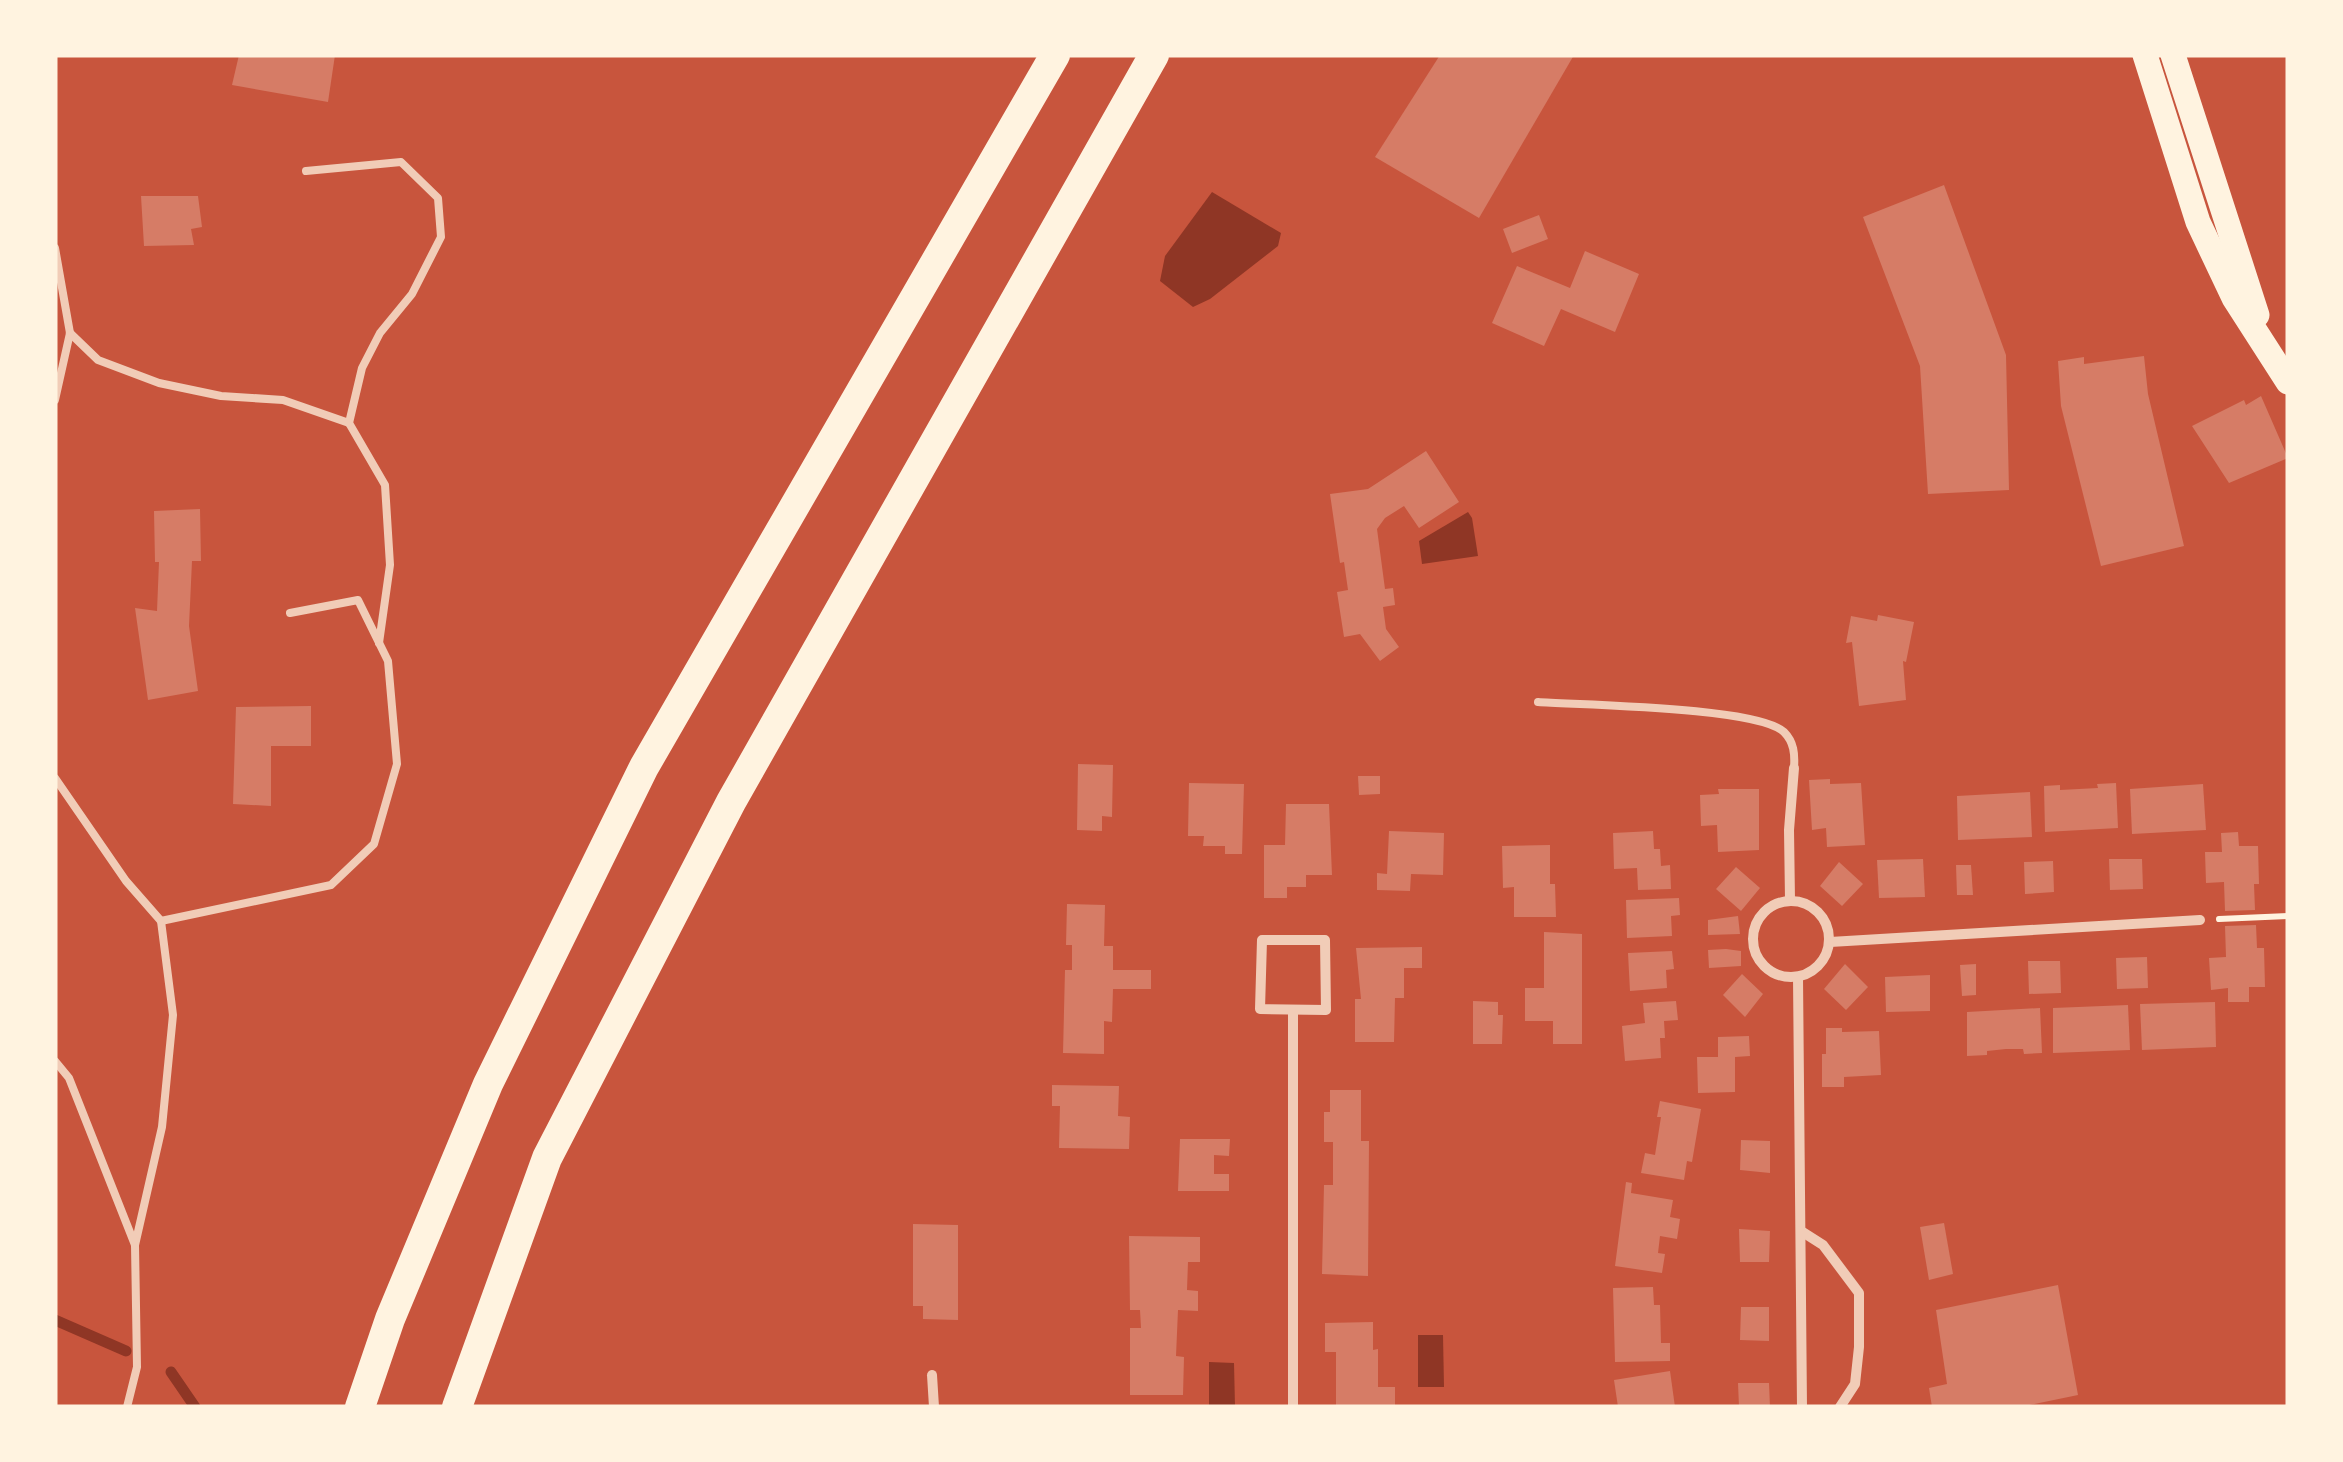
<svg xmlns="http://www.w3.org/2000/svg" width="2343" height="1462" viewBox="0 0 2343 1462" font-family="'Nunito Sans',sans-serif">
  <rect width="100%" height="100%" fill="#c8553d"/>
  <!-- water -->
  <g fill="#8f3625">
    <path d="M1212,192L1281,233L1278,246L1210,299L1193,307L1160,281L1165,256Z"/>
    <path d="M1468,512L1472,518L1478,556L1422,564L1419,541Z"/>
    <path d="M1418,1335H1443L1444,1387H1418Z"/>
    <path d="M1209,1362L1234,1363L1235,1407L1209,1406Z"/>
  </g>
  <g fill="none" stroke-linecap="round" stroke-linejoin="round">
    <!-- stream -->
    <g stroke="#8f3625" stroke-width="11">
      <path d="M55,1320L126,1351"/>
      <path d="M171,1372L195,1407"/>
    </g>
  </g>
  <!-- building -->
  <g fill="#d67c66">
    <path d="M239,55H335L328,102L232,85Z"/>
    <path d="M1440,55H1574L1479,218L1375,157Z"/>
    <path d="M1944,185L2006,355L2009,490L1928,494L1920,366L1863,217Z"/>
    <path d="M141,196H198L202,227L191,229L194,245L144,246Z"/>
    <path d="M1539,215L1548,239L1512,253L1503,229Z"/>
    <path d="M1585,251L1639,274L1615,332L1561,309L1544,346L1492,323L1517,266L1570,288Z"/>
    <path d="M2144,356L2148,394L2184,546L2101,566L2061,406L2058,361L2084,357V364Z"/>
    <path d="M2261,396L2288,458L2229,483L2192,426L2244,400L2246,405Z"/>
    <path d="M1426,451L1459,502L1419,528L1404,506L1385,518L1377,529L1385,589L1393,588L1395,605L1383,607L1386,629L1399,647L1380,661L1360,634L1344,637L1337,592L1348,590L1344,562L1340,563L1330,494L1368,489Z"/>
    <path d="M200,509L201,561H192L189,626L198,691L148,700L135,608L157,611L159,562H155L154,511Z"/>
    <path d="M1878,615L1914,622L1906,662L1903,661L1906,700L1859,706L1852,642L1846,643L1851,616L1877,621Z"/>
    <path d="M311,706V746H271V806L233,804L236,707Z"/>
    <path d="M1078,764L1113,765L1112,817L1102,816V831L1077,830Z"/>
    <path d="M1358,776H1380V794L1359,795Z"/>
    <path d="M1830,779V784L1861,783L1865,845L1827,847L1826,828L1812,830L1809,780Z"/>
    <path d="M1189,783L1244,784L1242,854H1225V846H1203L1204,836H1188Z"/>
    <path d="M2116,783L2118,828L2045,832L2044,786L2060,785V790L2098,788L2097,784Z"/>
    <path d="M2203,784L2206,830L2132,834L2130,789Z"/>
    <path d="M1718,789H1759V850L1718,852L1717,825L1701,826L1700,795L1719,794Z"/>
    <path d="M2030,792L2032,837L1958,840L1957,796Z"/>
    <path d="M1286,804H1329L1332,875H1306V887H1287V898H1264V845H1285Z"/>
    <path d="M1389,831L1444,833L1443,875L1411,874L1410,891L1377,890V873L1387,874Z"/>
    <path d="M1653,831L1654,849H1660L1661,866L1670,865L1671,889L1638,890L1637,868L1614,869L1613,833Z"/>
    <path d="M2238,832L2239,846H2258L2259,884H2254L2255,910L2225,911L2224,882L2206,883L2205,852H2222L2221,833Z"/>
    <path d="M1550,845V884H1555L1556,917H1514V887L1503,888L1502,846Z"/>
    <path d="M1923,859L1925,897L1879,898L1877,860Z"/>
    <path d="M2109,859H2142L2143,889L2110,890Z"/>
    <path d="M2053,861L2054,892L2025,894L2024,862Z"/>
    <path d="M1839,862L1863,884L1842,906L1820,886Z"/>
    <path d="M1956,865H1971L1973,895H1957Z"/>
    <path d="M1736,867L1760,888L1741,911L1716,889Z"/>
    <path d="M1679,898L1680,915L1671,916L1672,936L1627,938L1626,900Z"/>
    <path d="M1067,904L1105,905L1104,946H1113V970H1151V989H1113L1112,1022L1104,1021V1054L1063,1053L1065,970H1072V945H1066Z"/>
    <path d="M1738,916L1740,934L1708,935V920Z"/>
    <path d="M2256,925L2257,948H2264L2265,987H2249V1002H2228V988L2211,990L2209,958L2226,957L2225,926Z"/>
    <path d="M1544,932L1582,934V1044H1553V1021H1525V988H1544Z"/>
    <path d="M1422,947V968H1404V998H1395L1394,1042H1355V999H1361L1356,948Z"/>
    <path d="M1726,949L1741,951V966L1709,968L1708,950Z"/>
    <path d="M1672,951L1674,969L1666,970L1667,988L1630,991L1628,953Z"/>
    <path d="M2147,957L2148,988L2117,989L2116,958Z"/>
    <path d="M2028,961H2060L2061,993L2029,994Z"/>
    <path d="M1845,964L1868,987L1846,1010L1824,989Z"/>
    <path d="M1976,964V995L1962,996L1960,965Z"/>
    <path d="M1742,974L1763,994L1745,1017L1723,995Z"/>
    <path d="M1930,975V1011L1886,1012L1885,977Z"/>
    <path d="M1473,1001L1498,1002V1015H1503L1502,1044H1473Z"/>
    <path d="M1676,1001L1678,1020L1664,1021L1665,1038H1660L1661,1058L1625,1061L1622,1026L1645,1023L1643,1003Z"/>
    <path d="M2215,1002L2216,1047L2142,1050L2140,1004Z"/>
    <path d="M2128,1005L2130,1050L2053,1053V1008Z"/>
    <path d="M2040,1008L2042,1053L2024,1054L2023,1049H2006L1987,1051V1055L1967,1056V1012Z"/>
    <path d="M1826,1028H1842V1032L1879,1031L1881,1075L1844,1077V1087H1822V1054H1826Z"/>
    <path d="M1749,1036L1750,1056L1735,1057V1092L1698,1093L1697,1057H1718V1037Z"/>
    <path d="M1052,1085L1119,1086L1118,1116L1130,1117L1129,1149L1059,1148L1060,1106H1052Z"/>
    <path d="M1330,1090H1361V1141H1369L1368,1276L1322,1274L1324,1185H1333V1142H1324V1112H1330Z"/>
    <path d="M1660,1101L1701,1109L1692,1162L1687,1161L1684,1180L1641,1173L1645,1153L1655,1155L1661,1117H1657Z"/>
    <path d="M1180,1139H1230L1229,1156L1214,1155V1174H1229V1191H1178Z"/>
    <path d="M1741,1140L1770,1141V1173L1740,1170Z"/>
    <path d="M1626,1182L1632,1183L1631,1193L1673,1200L1670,1217L1680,1219L1677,1239L1660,1236L1658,1253L1665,1254L1662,1273L1615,1266Z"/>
    <path d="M1944,1223L1953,1274L1929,1280L1920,1227Z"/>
    <path d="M913,1224L958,1225V1320L923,1319V1306H913Z"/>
    <path d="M1739,1229L1770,1231L1769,1262H1740Z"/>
    <path d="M1129,1236L1200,1237V1262H1188L1187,1290L1198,1291V1311L1178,1310L1176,1356L1184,1357L1183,1395H1130V1328H1141L1140,1310H1130Z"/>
    <path d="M2058,1285L2078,1395L2020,1407H1932L1929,1388L1947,1384L1936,1310Z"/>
    <path d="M1653,1287L1654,1305H1660L1661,1343H1670V1361L1615,1362L1613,1288Z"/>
    <path d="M1741,1307H1769V1341L1740,1340Z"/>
    <path d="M1373,1322V1350L1378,1349V1387H1395V1407H1336V1352H1325V1323Z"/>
    <path d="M1670,1371L1675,1407H1618L1614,1380Z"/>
    <path d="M1738,1383H1769L1770,1407H1739Z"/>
  </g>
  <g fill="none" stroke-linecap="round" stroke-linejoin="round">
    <!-- path -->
    <path stroke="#fff3e0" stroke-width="6" d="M2219,919L2288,916"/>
    <!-- service -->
    <g stroke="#f1ccb7" stroke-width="8">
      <path d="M306,171L401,162L438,198L441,237L412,294L380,333L362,368L349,423L385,485L390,565L379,643"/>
      <path d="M55,248L70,333L55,400"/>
      <path d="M70,333L98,360L159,383L221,396L283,400L349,423"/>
      <path d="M1538,702C1582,705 1758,707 1784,732C1794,742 1795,754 1794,768"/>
      <path d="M55,778L126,881L161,921L173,1015L162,1127L135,1245"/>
      <path d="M161,921L331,885L374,844L397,764L388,661L358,600L290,613"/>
      <path d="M55,1061L69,1078L135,1245L137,1367L127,1407"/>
    </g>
    <!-- minor -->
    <g stroke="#f1ccb7" stroke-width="10">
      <path d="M1790,900L1789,830L1794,768"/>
      <circle cx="1791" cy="939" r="38"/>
      <path d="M1262,940H1325L1326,1010L1260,1009Z"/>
      <path d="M1830,942L2200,920"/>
      <path d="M1798,977L1802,1407"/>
      <path d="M1801,1231L1823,1245L1859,1293V1347L1855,1384L1840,1407"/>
      <path d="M932,1375L934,1407"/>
      <path d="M1293,1407V1011"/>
    </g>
    <!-- primary -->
    <g stroke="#fff3e0" stroke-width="25">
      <path d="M2145,55L2198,222L2234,298L2288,382"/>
      <path d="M2173,55L2257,315"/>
    </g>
    <!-- motorway -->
    <g stroke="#fff3e0" stroke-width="30">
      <path d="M360,1407L390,1319L488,1084L644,767L1055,55"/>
      <path d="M457,1407L547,1158L731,802L1154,55"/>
    </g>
  </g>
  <!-- border -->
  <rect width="2343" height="1462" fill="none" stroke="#fff3e0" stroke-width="115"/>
</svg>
